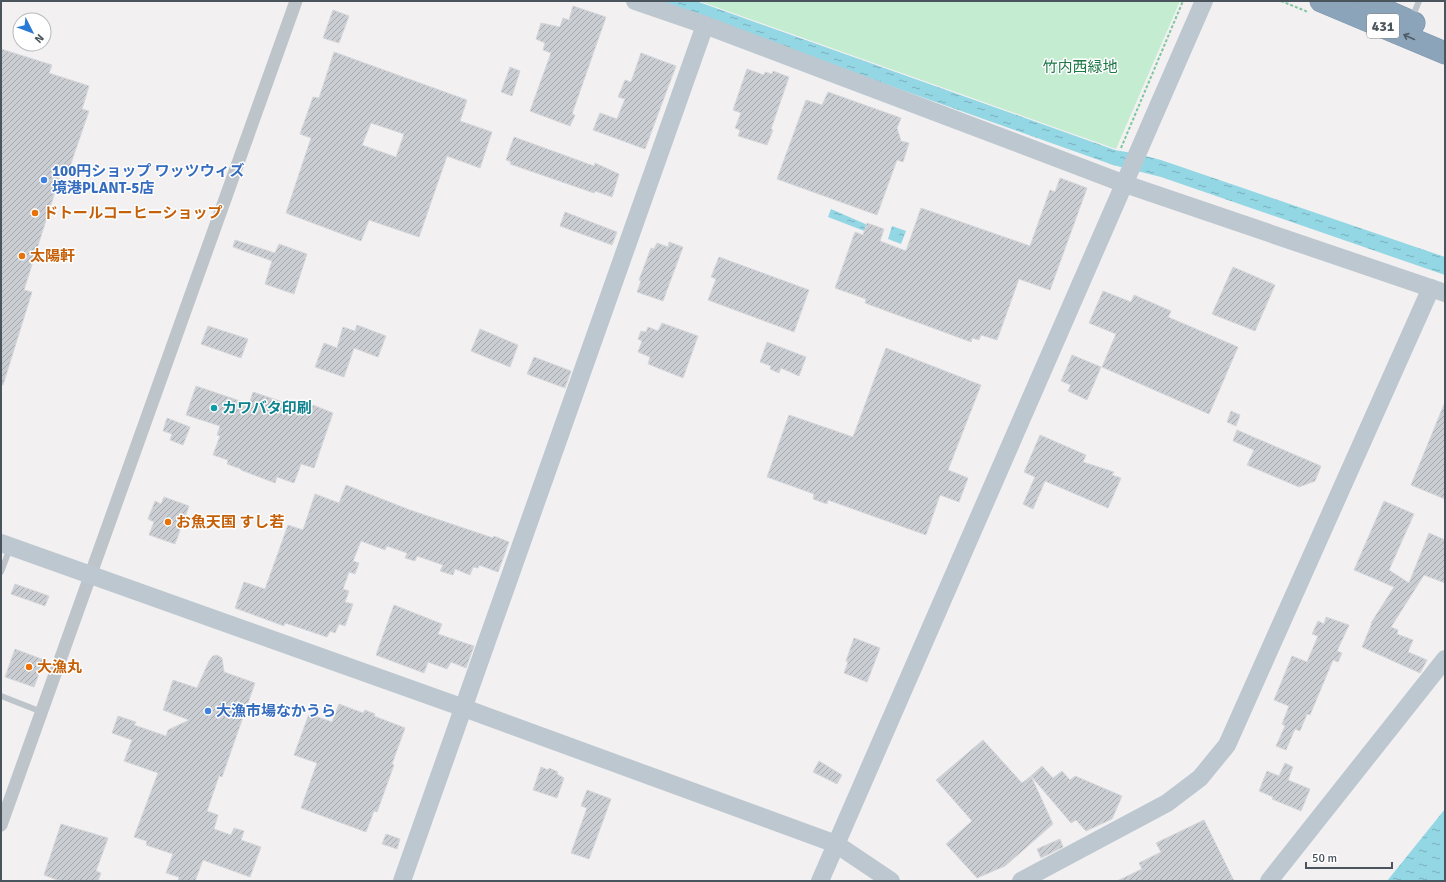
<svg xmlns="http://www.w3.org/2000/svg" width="1446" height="882" viewBox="0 0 1446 882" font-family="Signika,'Noto Sans JP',sans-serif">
  <defs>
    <pattern id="water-ripples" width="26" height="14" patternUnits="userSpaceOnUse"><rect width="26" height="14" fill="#93d7e5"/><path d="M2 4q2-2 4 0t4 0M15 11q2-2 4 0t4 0" fill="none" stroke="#7ab1bd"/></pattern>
    <pattern id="building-hatch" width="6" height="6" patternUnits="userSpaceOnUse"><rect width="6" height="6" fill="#cacdd2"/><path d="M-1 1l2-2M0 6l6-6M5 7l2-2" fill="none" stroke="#a6a9ae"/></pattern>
  </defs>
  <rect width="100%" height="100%" fill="#f2f0f0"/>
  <!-- park -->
  <path fill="#c3ecd1" d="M699,1H1180L1116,149Z"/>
  <!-- water -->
  <g fill="url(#water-ripples)">
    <path d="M652,1H696L1115,150L1138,154L1161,160L1445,257V275L1161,177L1113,165Z"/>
    <path d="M831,209L870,226L867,232L828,217Z"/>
    <path d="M892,226L906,231L901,244L888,239Z"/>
    <path d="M1445,809V881H1387Z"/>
  </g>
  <!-- building -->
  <g fill="url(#building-hatch)" stroke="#d5d7db" fill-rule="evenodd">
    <path d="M573,6L606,17L572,114L575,115L570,126L530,111L551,53L543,50L545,43L536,39L541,23L560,27L563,18L569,20Z"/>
    <path d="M333,10L349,16L339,43L323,38Z"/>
    <path d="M1,49L52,65L49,73L89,86L82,109L89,111L67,175L61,173L24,290L32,292L3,385H1Z"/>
    <path d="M334,52L467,100L460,121L492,132L480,168L447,156L419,237L369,220L361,241L286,213L311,138L300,134L313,97L319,98ZM371,123L404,134L396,157L362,145Z"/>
    <path d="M641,53L676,66L645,149L593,130L600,113L617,119L625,99L618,97L625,80L631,82Z"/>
    <path d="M510,67L520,71L512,96L501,92Z"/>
    <path d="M747,69L764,75L765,72L772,74L773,71L789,77L771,129L773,130L767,145L738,136L740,130L735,128L741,113L733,110Z"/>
    <path d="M828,92L901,118L897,128L901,141L909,143L903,162L897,160L877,215L777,179L806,100L822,105Z"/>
    <path d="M514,137L594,166L595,163L619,174L612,197L595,191L594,193L510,164L511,162L506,160Z"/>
    <path d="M1060,178L1087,188L1050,290L1019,279L997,340L981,335L979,340L972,338L971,342L865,303L866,299L835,288L855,232L863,235L867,223L884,229L880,241L906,251L921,208L1030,246L1050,190L1055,192Z"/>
    <path d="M565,212L617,232L612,245L560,226Z"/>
    <path d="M235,240L275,253L279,244L307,254L294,294L265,284L272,261L233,247Z"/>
    <path d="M669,242L683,247L663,301L637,292L641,281L639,280L651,248L654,249L657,243L668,247Z"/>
    <path d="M719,257L809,290L794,332L708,300L716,279L711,277Z"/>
    <path d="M1233,267L1275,285L1255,331L1212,314Z"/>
    <path d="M1103,291L1131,302L1134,295L1171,311L1168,317L1238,347L1209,414L1102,367L1116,334L1089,323Z"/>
    <path d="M662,323L698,336L683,378L648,364L650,357L638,352L642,341L638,339L641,331L646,332L648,327L658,331Z"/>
    <path d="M357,325L386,336L378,357L354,348L344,377L315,367L324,343L337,348L343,327L355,331Z"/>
    <path d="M208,326L248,339L241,358L201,344Z"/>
    <path d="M480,329L518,345L510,367L471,351Z"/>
    <path d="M767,342L806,357L799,376L781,368L779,373L770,369L771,366L760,362Z"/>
    <path d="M886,348L981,385L948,470L968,478L959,502L940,495L926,535L828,500L827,504L813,499L814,494L767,477L789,415L853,437Z"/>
    <path d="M1072,355L1101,367L1087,400L1068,391L1071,385L1061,381Z"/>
    <path d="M534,357L571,371L565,388L527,374Z"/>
    <path d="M196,386L249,404L253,392L310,411L313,405L333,413L314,468L301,464L294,483L277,477L275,483L241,470V469L227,464L228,460L213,455L220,436L217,435L220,426L186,415Z"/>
    <path d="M1445,402V499L1411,485Z"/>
    <path d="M1231,411L1240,415L1236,426L1227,422Z"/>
    <path d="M167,418L190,427L183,445L170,440L172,434L163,431Z"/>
    <path d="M1237,430L1321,466L1315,481L1299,487L1247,465L1254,450L1233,441Z"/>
    <path d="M1040,435L1086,455L1083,462L1114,472L1112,475L1121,478L1108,508L1045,481L1033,509L1023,504L1035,477L1024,472Z"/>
    <path d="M346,485L410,510L493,538L494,536L509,542L498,572L479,565L478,568L473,567L470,575L455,569L453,575L440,571L443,565L417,556L415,561L405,558L407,553L387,546L385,550L361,541L353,561L359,563L355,574L349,572L343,589L349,591L345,602L353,604L345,626L339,624L335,633L330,631L327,637L285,623L284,626L235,608L244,582L265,589L288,525L303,530L315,494L339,503Z"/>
    <path d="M164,497L189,506L175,544L149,535L154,522L148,519L155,501L161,504Z"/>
    <path d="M1384,501L1414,514L1389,570L1409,583L1429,533L1445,540V583L1424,575L1391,627L1398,630L1397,634L1413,640L1408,652L1427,660L1420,673L1362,647L1372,623H1371L1394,587L1354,570Z"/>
    <path d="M15,584L49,596L45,606L11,594Z"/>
    <path d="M394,605L442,624L438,634L474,646L466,668L451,662L447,669L428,662L424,673L376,655Z"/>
    <path d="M1326,617L1349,625L1337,651L1342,653L1338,662L1333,660L1310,715L1307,714L1300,731L1295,729L1286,750L1276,746L1285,726L1282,724L1289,706L1274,700L1292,656L1307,662L1318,636L1312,634L1318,621L1324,624Z"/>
    <path d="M854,638L880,648L867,682L844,673L848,662L846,661Z"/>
    <path d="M15,649L44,660L34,687L5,677Z"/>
    <path d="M217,655L222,658L224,672L255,683L222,777L219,776L207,811L218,815L214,829L231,835L234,828L244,831L241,840L261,847L250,877L203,860L195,881H178L179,877L166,873L173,854L146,845L147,841L134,837L158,773L124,761L132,740L112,733L118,716L136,722L134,725L166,736L168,730L189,720L163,710L173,680L197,688L209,661L213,656Z"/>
    <path d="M339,704L363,713L365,710L375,714L374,716L405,728L392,764L394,765L377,812L374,811L366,832L301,808L317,763L294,755L309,714L332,722Z"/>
    <path d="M983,740L1022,783L1031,776L1053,824L1005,866L977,878L946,844L972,821L936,780Z"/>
    <path d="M819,761L842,775L837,784L813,772Z"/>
    <path d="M1285,763L1293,767L1288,780L1310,789L1301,811L1272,799L1273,797L1259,791L1267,771L1279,776Z"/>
    <path d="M1042,766L1053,778L1062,771L1070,780L1075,776L1122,796L1112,819L1086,831L1076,820L1071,823L1031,776Z"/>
    <path d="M541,767L548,770L549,768L558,772L557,774L564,778L557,798L533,790Z"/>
    <path d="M587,790L611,799L589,859L571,853L587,808L581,806Z"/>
    <path d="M1204,820L1234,881H1117L1142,869L1139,863L1161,852L1156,843Z"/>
    <path d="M61,824L108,838L96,871L101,873L98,881H60L44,875Z"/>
    <path d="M386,834L400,839L397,849L382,844Z"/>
    <path d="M1060,839L1063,847L1041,858L1037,849Z"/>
  </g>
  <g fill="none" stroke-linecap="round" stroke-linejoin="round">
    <!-- highway casing -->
    <g stroke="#778fa6" stroke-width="23">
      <g id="highway">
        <path d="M1321,1L1445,53"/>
        <path d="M1364,1L1414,23"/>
      </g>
    </g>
    <!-- path -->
    <g stroke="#7dc7a0" stroke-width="2" stroke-dasharray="3 2" stroke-linecap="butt">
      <path d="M1281,1L1308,12"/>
      <path d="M1121,148L1183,1"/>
    </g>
    <!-- lane -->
    <g stroke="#bdc5cb" stroke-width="6">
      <path d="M1412,18L1419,1"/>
      <path d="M1,572L10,548"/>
      <path d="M1,696L42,712"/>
    </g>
    <!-- street -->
    <path stroke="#bdc5cb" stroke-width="13" d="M1,825L296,1"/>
    <!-- secondary -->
    <g stroke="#bdc7d0" stroke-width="18">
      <path d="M635,1L705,25L1125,184L1445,293"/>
      <path d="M1,543L464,708L836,844L891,881"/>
      <path d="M402,881L705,25"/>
      <path d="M820,881L1204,1"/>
      <path d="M1021,881L1167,803L1200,778L1227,745L1431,288"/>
      <path d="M1269,881L1445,659"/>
    </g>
    <!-- highway -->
    <use href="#highway" stroke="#8ca4ba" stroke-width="22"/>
  </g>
  <!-- one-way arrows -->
  <defs><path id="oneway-shaft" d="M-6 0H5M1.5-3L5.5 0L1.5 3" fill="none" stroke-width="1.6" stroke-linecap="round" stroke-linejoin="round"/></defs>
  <use stroke="#505c65" href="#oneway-shaft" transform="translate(1409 37) rotate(-156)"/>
  <!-- markers -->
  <g fill="#3f7fe0" stroke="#fff" stroke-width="1.5">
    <circle cx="44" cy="180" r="4"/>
    <circle cx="208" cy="711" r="4"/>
  </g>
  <g fill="#e8710a" stroke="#fff" stroke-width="1.5">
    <circle cx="35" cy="213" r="4"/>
    <circle cx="22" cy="256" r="4"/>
    <circle cx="168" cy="522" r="4"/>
    <circle cx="29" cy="667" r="4"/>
  </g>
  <circle fill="#0f9aa8" stroke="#fff" stroke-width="1.5" cx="214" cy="408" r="4"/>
  <g text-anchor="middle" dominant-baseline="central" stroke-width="3" stroke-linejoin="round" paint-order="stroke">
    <!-- shield labels -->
    <rect fill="#fff" stroke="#80878d" stroke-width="1" x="1367" y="14" width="32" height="24" rx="3"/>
    <g font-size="14" font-weight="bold" fill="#49545c">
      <text x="1383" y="26">431</text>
    </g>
    <!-- park labels -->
    <g font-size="15" fill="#1f7848" stroke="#fff">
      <text x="1080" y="67">竹内西緑地</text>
    </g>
    <!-- shop labels -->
    <g font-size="15" font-weight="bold" fill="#366cbe" stroke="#fff" text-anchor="start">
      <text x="52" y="171">100円ショップ ワッツウィズ<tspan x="52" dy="17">境港PLANT-5店</tspan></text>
      <text x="216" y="711">大漁市場なかうら</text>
    </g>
    <!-- food labels -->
    <g font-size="15" font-weight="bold" fill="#c56008" stroke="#fff" text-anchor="start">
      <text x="43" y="213">ドトールコーヒーショップ</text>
      <text x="30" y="256">太陽軒</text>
      <text x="176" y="522">お魚天国 すし若</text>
      <text x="37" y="667">大漁丸</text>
    </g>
    <!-- culture labels -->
    <g font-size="15" font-weight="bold" fill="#0d838f" stroke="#fff" text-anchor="start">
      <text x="222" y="408">カワバタ印刷</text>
    </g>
  </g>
  <!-- border -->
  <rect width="1446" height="882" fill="none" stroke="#49545c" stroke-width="4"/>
  <!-- north arrow -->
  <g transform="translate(32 32) rotate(132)"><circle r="19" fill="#ffffff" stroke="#b6bbbe"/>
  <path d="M0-3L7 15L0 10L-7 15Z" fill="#297ad4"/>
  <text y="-6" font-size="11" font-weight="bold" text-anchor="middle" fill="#49545c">N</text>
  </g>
  <!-- scale -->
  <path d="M1306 862v6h86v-6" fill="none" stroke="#49545c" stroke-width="2"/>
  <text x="1312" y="862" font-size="12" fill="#49545c" stroke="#ffffff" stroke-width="3" paint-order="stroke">50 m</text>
</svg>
